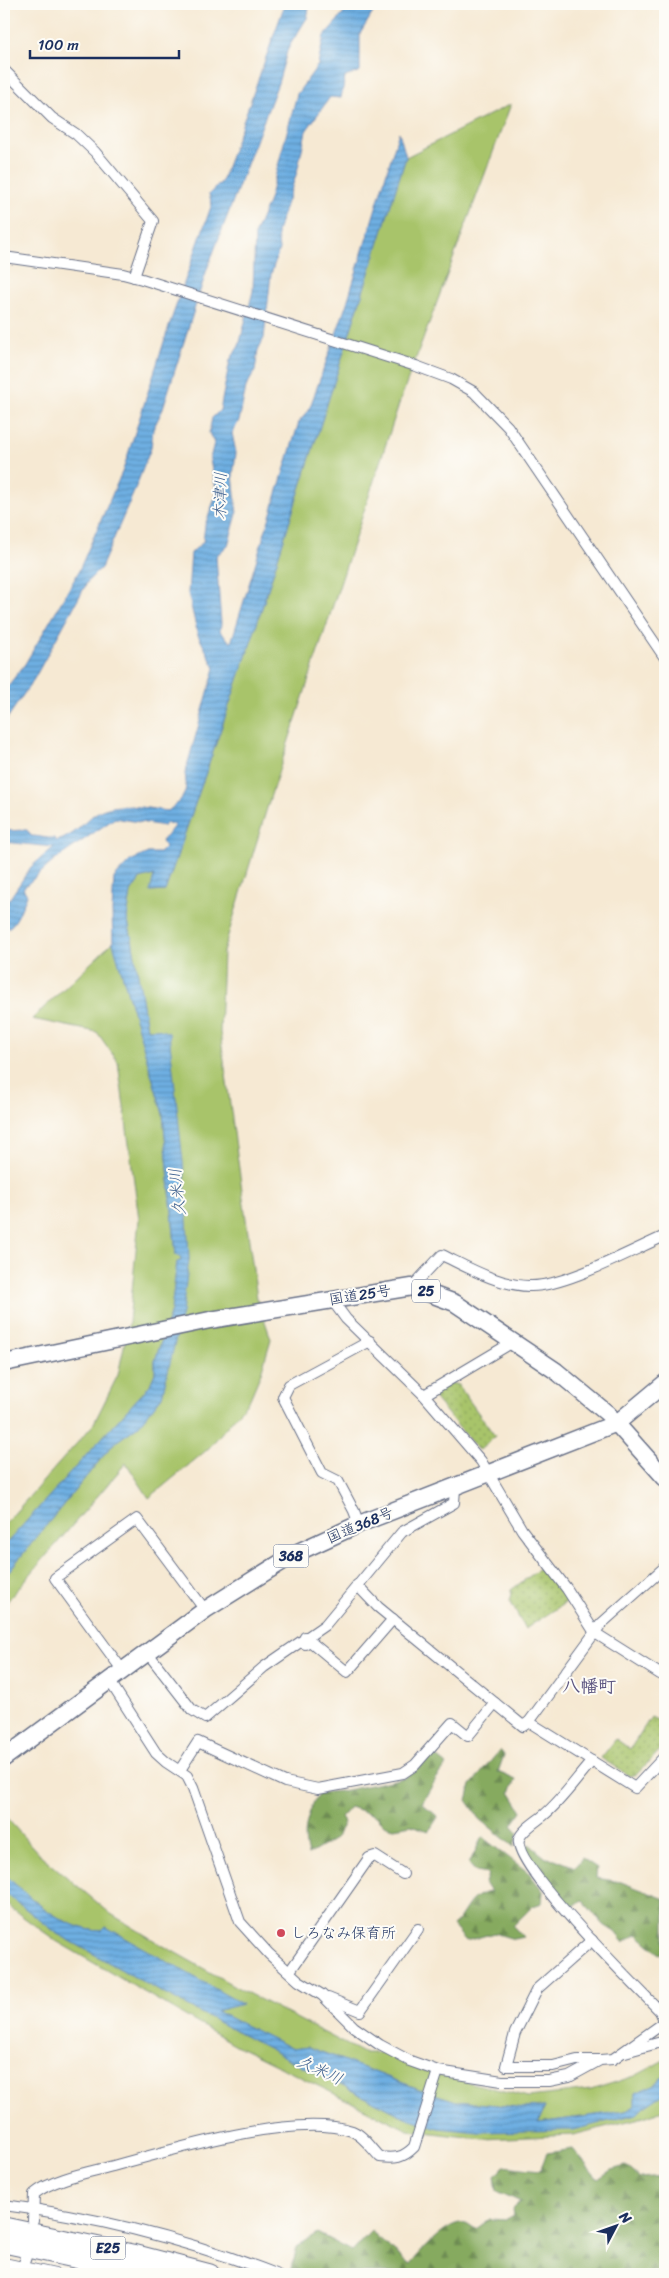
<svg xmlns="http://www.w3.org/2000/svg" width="669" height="2278" viewBox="0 0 669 2278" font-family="Sriracha,'Klee One',sans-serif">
  <defs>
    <pattern id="forest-firs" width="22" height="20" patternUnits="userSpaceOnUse" patternTransform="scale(1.25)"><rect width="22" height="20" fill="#86aa5f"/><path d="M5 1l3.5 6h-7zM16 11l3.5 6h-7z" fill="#6d8b52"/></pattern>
    <pattern id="park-dots" width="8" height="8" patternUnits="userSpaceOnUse" patternTransform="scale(1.25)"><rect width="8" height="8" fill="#a8c46b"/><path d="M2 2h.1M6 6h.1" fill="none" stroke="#88a05b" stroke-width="1.8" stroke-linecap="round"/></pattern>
    <pattern id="water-rules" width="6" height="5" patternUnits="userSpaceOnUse" patternTransform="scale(1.25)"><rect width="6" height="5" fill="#6eafe2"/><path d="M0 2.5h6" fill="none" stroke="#5a8fba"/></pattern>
  </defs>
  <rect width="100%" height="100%" fill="#fdfcf7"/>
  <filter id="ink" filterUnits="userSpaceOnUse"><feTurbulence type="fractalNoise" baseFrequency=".02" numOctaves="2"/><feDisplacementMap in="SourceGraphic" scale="10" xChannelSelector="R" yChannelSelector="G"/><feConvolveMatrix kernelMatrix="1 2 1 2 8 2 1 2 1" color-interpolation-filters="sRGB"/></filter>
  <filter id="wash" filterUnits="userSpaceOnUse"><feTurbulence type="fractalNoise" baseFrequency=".0096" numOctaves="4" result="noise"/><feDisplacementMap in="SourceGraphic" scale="20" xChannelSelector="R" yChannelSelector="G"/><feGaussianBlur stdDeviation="1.12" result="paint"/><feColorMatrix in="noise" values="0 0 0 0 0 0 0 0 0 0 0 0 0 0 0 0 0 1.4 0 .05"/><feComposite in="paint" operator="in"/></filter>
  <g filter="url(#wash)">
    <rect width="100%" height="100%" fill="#f6e9d3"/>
    <!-- green -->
    <g fill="#a8c46b" stroke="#627a64">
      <path d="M511,104L400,401L271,795L223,952L220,1032L257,1298L271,1339L261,1373L250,1399L208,1449L149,1498L126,1463L4,1605V1577L113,1444L138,1426L162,1396L189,1259L158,1029H147L132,939L127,918L131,892L140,879L154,875L151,892L165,891L252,639L406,157Z"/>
      <path d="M113,942L163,1114L176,1255H180L181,1262H177L171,1311L155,1361V1373L150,1385L4,1546V1525L93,1425L118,1375L129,1322L139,1219L118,1062L97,1032L32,1019Z"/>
      <path d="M4,1815L38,1853L111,1914L160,1944L240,1989L363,2053H385L427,2072L528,2097L591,2090L635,2076L665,2060V2074L656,2084L635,2093V2106L626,2111L537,2123L545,2107L526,2108L456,2101L419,2089L308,2047L293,2049L215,2011L241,2004L106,1927L102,1931C65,1931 30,1898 4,1874Z"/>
      <path d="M4,1892L58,1934L163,1993L296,2063L405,2117L479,2132L636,2114L644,2107L665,2093V2109L644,2117L573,2135L484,2139L408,2130L235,2045L56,1941L4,1903Z"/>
    </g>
    <!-- forest -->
    <g fill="url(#forest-firs)" stroke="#506c5e">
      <path d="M500,1750L504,1755L498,1772L516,1780L510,1792L522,1811L512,1825L518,1832L514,1847L480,1819L467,1800L471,1785Z"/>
      <path d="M432,1753L447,1765L436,1779L422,1803L438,1817L429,1831L411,1825L394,1828L384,1825L374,1815L350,1807L341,1817L344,1823L335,1839L308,1855C301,1831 308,1814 318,1793L342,1791L404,1778L418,1768Z"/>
      <path d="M482,1837L529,1873L543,1891L542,1903L533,1906L513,1926L523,1937L514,1939L494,1933L466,1941L453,1926C467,1912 468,1894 491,1892L485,1883L488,1874L476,1872L469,1864Z"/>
      <path d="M529,1844L546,1858L555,1859L575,1867L582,1858L597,1868L596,1878L621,1882L665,1899V1952L660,1954L637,1934L624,1943L615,1932L604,1925L582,1900L570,1909C553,1890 538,1870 525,1848Z"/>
      <path d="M573,2149L598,2179L611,2170L626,2166L640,2178L665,2176V2274L291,2273L297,2246L317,2233L352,2251L371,2231L410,2265C420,2252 448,2219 466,2223C469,2224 473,2228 476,2229L490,2219L505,2220L514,2215L513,2209L521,2202L497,2191L495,2176L504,2166L540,2170L547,2153Z"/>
    </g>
    <!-- park -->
    <g fill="url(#park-dots)" stroke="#627a64">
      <path d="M451,1383L458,1385L495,1436L480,1450L477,1449L431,1394Z"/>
      <path d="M542,1567L568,1601L525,1629L510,1601L511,1590Z"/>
      <path d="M651,1717L665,1724V1745L637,1774L629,1776L601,1758L616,1739L630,1749Z"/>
    </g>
    <!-- water -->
    <g fill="url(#water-rules)" stroke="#446fa0">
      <path d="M285,4H310L307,18L288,48L278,83L207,269L162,411L153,429L151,448L133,494L101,568L88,581L34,679L4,723V691L25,664L77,575L123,470L170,323L212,204L209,194L222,181Z"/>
      <path d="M352,4H408L375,9L360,34V71L345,77L341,98L330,97L306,131L297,172L277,232L279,250L271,274L264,338L258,350L255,371L246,387L239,421L232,433L236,453L233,475L237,514L228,545L216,556L221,623L220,631L231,643L299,422L309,410L346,306L399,132L406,157L252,639L165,891L150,892L154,875L140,879L131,892L127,918L132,939L147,1029H158L169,1033L185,1181L189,1259L182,1313L162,1396L138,1426L113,1444L4,1577V1546L150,1385L155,1373V1361L171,1311L177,1262L181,1261L180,1256L176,1255L163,1114L113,943L112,911L114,878L130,861L148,853H159L165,847L162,841L175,825L167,823L164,826L115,818L56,859L23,888L27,895C21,907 17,926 4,930V907L31,867L54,847L4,842V831L27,830L31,836C40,836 46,839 54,838L57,841C73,836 80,827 92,816C113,799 143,808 168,811C184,798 188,794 185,773L215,668L198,635L188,593L191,553L203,542L205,525L217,493L210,459L214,443L209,433L212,418L220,410L230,360L239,346L253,291L255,233L269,200L297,94L318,65L324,36Z"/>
      <path d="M4,1874C30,1898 65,1931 102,1931L106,1927L242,2004L216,2011L293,2049L308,2047L419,2089L456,2101L526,2108L545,2107L538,2123L626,2111L635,2106V2093L656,2084L665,2074V2093L644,2107L637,2114L573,2130L479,2132L438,2128L405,2117L296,2063L163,1993L58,1934L4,1892Z"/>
    </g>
  </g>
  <g filter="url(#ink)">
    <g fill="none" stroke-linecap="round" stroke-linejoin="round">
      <!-- minor casing -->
      <g stroke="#687087" stroke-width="12">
        <g id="minor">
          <path d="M4,70L52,118L76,134L95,152L153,221L134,277"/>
          <path d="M4,257L123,274L142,279L416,366L451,379L474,392L508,427L665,658"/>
          <path d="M412,1287L442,1255C469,1268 498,1285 529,1286C563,1288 632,1250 665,1236"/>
          <path d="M332,1300L346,1319L424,1395L481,1461L522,1530L567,1589L595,1633L660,1674L665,1670"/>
          <path d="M424,1395L513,1342"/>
          <path d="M359,1524L354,1511L338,1481L322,1473L283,1397L289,1385L370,1341"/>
          <path d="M357,1585L378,1607L523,1726L529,1722L635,1788L665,1756"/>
          <path d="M305,1644V1637L347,1672L393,1619"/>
          <path d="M147,1652L192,1710L205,1718L264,1667L325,1625L402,1532L454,1503L455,1488"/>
          <path d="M123,1671L55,1578L137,1519L205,1610"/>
          <path d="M109,1680L156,1753L166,1762L187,1776L193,1788L240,1922L269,1954L299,1981L322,1995L354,2027L380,2045L410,2061L438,2071L502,2081H549L569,2077L600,2060L613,2059L665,2022"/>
          <path d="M529,1722L601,1624L665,1567"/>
          <path d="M592,1761C576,1779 562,1800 544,1815C537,1821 522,1830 519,1839C512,1865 637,1987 660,2011L665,2022"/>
          <path d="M180,1770L198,1742L285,1782L318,1789L403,1773L415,1765L452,1723L468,1736L495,1703"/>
          <path d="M592,1940L537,1989L515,2033L506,2066H553L577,2060H599"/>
          <path d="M290,1971L369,1858L375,1856L403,1874"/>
          <path d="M328,1998L360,2011L418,1929"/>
          <path d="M625,2052L665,2041"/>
          <path d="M4,2205C98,2217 187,2240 276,2274"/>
          <path d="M33,2221L34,2194C52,2179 90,2172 113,2166C172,2150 294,2112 352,2131C363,2135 372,2149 380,2157C395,2159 403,2158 414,2147L438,2071"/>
          <path d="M4,2263L55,2274"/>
          <path d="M4,2271L15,2272L23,2266L26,2257"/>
        </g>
      </g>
      <!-- trunk casing -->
      <g stroke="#687087" stroke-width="19">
        <g id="trunk">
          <path d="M4,1363L210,1320L412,1287L455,1303L556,1371L608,1414L665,1478"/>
          <path d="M4,1758L205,1610L296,1553L359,1524L617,1423L665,1383"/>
        </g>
      </g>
      <!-- motorway casing -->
      <g stroke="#687087" stroke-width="21">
        <g id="motorway">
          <path d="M4,2227L133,2254L210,2274"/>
          <path d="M4,2243L149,2274"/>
        </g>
      </g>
      <!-- minor -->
      <use href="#minor" stroke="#fff" stroke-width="10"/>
      <!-- trunk -->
      <use href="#trunk" stroke="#fff" stroke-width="16"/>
      <!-- motorway -->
      <use href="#motorway" stroke="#fff" stroke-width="19"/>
    </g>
  </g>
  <!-- markers -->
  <circle fill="#d1495b" stroke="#fdfcf7" stroke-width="2" cx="281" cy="1933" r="5"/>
  <g text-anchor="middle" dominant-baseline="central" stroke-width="4" stroke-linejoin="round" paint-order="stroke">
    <!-- shield labels -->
    <g fill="#fdfcf7" stroke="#5f6c8c" stroke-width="1">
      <rect x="412" y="1279.5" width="28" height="23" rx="4"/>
      <rect x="273.5" y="1544.5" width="35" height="23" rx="4"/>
      <rect x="90.5" y="2236.5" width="35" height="23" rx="4"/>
    </g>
    <g font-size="14" font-weight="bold" fill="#1b2f5e">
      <text x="426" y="1291">25</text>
      <text x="291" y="1556">368</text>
      <text x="108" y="2248">E25</text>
    </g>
    <!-- street labels -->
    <g font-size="15" fill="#1b2f5e" stroke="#fdfcf7">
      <text transform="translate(360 1295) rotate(-9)">国道25号</text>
      <text transform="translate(360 1525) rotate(-23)">国道368号</text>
    </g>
    <!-- poi labels -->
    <g font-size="15" fill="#1b2f5e" stroke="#fdfcf7" text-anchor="start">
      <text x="291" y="1933">しろなみ保育所</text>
    </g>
    <!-- water labels -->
    <g font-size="16" font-style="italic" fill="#385c8c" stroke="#fdfcf7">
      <text transform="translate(220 496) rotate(-89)">木津川</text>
      <text transform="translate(177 1192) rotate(-96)">久米川</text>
      <text transform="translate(320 2070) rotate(25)">久米川</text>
    </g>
    <!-- quarter labels -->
    <g font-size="18" font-weight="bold" fill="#5c5581" stroke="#fdfcf7">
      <text x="589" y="1686">八幡町</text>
    </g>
  </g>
  <!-- margin -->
  <rect width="669" height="2278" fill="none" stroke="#fdfcf7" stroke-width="20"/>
  <!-- north arrow -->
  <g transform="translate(616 2226) rotate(49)" stroke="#fdfcf7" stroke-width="4" paint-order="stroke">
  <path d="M0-4L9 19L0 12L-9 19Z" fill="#1b2f5e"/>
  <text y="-8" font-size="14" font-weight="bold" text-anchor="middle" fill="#1b2f5e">N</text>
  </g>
  <!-- scale -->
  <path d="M30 50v8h149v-8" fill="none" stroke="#1b2f5e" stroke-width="2.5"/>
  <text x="38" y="50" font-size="15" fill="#1b2f5e" stroke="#fdfcf7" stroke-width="4" paint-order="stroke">100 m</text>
</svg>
